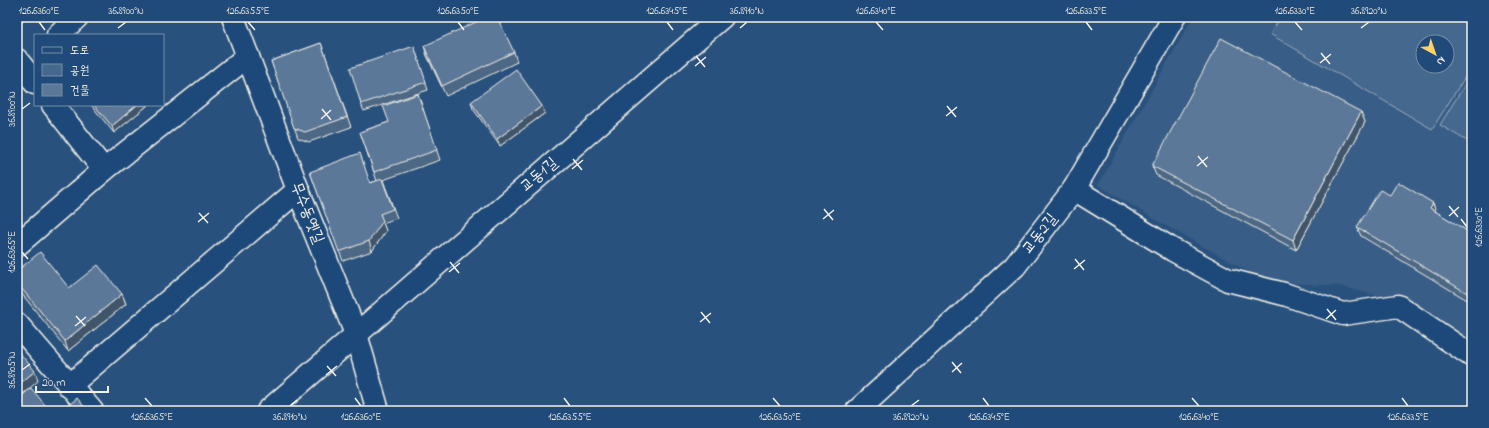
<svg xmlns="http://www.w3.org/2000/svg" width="1489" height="428" viewBox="0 0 1489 428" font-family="'Indie Flower','Poor Story',sans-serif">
  <rect width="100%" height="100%" fill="#28517e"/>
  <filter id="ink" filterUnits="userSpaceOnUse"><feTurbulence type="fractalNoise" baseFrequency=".025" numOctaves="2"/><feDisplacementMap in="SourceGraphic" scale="8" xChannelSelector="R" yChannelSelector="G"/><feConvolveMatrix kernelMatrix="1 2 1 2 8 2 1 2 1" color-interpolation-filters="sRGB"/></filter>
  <g filter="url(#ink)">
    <!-- built -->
    <path fill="#375d86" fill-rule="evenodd" d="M1193,17H1472V346L1401,302L1339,286L1284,283L1256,276L1161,223L1098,185ZM1423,42H1447V66H1423Z"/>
    <!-- green -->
    <g fill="#45688e" stroke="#9cacbb" fill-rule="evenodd">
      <path d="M1281,17H1472V66L1432,129L1270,34ZM1423,42H1447V66H1423Z"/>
      <path d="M1472,73V140L1467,141L1440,125Z"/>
    </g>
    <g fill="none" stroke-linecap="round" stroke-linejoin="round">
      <!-- minor casing -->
      <g stroke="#f4f1e8" stroke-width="25">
        <g id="minor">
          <path d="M233,17L298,190L356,334L378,411"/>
          <path d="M58,35L77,17"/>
          <path d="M17,60L35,83"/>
          <path d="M53,105L104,170"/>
          <path d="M1074,189L1173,250L1228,280L1284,294L1343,314L1398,306L1472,356"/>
          <path d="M17,245L104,170L248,56"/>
          <path d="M17,324L92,411"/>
          <path d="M69,386L298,190"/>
          <path d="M268,411L722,17"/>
          <path d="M857,411L1015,266L1074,189L1174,17"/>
        </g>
      </g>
      <!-- minor -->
      <use href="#minor" stroke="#1f4a7a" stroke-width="22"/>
    </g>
    <!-- wall -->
    <g fill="#4e6784" stroke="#f4f1e8">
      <path d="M321,43L351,127L309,142L298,138L271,61Z"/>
      <path d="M414,46L428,90L364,111L361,104Z"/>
      <path d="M424,46L514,52L517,62L446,96L427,56Z"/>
      <path d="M418,94L440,160L383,180L397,218L383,223L386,231L372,251L343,261L310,172L370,183L377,181L360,132L389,122Z"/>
      <path d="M471,102L545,113L500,146L473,109Z"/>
      <path d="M91,105H148L114,133Z"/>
      <path d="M1361,112L1365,122L1296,250L1156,175L1152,166Z"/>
      <path d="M1390,195L1433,203L1436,212L1472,234V303L1361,236L1357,227Z"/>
      <path d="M17,271L69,288L122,294L126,304L68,351L17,288Z"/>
    </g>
    <!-- shaded-wall -->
    <g fill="#40546b" stroke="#f4f1e8">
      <path d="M17,17H28L19,25L17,19Z"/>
      <path d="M137,105H148L114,133L112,126Z"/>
      <path d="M542,106L545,113L500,146L497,139Z"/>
      <path d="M1361,112L1365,122L1296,250L1293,240Z"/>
      <path d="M1433,203L1436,213L1430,208Z"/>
      <path d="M380,214L386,231L372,251L369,241Z"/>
      <path d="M122,294L126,304L68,351L65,341Z"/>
      <path d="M35,371L38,381L17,399V386Z"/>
    </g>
    <!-- building -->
    <g fill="#5b7899" stroke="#f4f1e8">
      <path d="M487,17H497L514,52L442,86L424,46Z"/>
      <path d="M1221,38L1361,112L1293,240L1152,166Z"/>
      <path d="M321,43L347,117L305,132L294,128L271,61Z"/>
      <path d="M414,46L426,82L361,104L350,68Z"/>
      <path d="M516,69L542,106L497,139L471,102Z"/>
      <path d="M418,94L437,150L374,172L360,132L389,122L383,106Z"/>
      <path d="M94,105H137L112,126Z"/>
      <path d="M360,153L370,183L382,179L393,209L380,214L383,221L369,241L339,252L310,172Z"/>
      <path d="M1398,182L1433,203L1430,208L1472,234V260L1470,264L1472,266V296L1357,227L1380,190L1390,195Z"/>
      <path d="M40,252L69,288L98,265L122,294L65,341L17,283V271Z"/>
      <path d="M17,350L35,371L17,386Z"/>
      <path d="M31,388L50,411H17V400Z"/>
      <path d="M77,398L88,411H62Z"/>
      <path d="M294,407L297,411H290Z"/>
    </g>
  </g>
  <!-- ticks -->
  <path fill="none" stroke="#f4f1e8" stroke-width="1.5" d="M39,22L45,30M248,22L255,30M458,22L464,30M667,22L673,30M876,22L883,30M1086,22L1092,30M1295,22L1302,30M118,28L126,22M740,28L747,22M1361,28L1369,22M1321,53L1330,64M696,56L705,67M1320,63L1331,54M695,66L706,57M947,106L956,117M22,109L30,103M322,109L331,120M946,116L957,107M321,119L331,110M1198,156L1207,167M573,159L582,170M1197,166L1208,157M572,169L583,160M1449,206L1458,217M824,209L833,220M199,213L208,223M1449,216L1459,207M823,219L834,210M1461,219L1467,227M198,222L209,213M22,252L28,259M1075,259L1084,270M450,262L459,273M1074,269L1085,260M449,272L460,263M1327,309L1336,320M701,312L710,323M76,316L85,326M1326,319L1336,310M700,322L711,313M75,326L86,317M952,362L961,373M327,366L336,376M22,370L30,364M952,372L962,363M326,375L337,366M145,398L152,406M355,398L361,406M564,398L570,406M773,398L780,406M983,398L989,406M1192,398L1199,406M1402,398L1408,406M290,406L297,400M911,406L919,400"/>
  <g text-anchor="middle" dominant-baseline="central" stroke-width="3" stroke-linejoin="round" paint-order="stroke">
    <!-- street labels -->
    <g font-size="16" fill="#f4f1e8" stroke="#1f4a7a">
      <text transform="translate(539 175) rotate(-41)">교동1길</text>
      <text transform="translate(307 213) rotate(68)">무수동옛길</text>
      <text transform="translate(1040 234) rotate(-52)">교동2길</text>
    </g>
  </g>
  <!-- margin -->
  <rect width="1489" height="428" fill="none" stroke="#1f4a7a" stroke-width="44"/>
  <!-- legend -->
  <rect x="34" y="34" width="130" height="72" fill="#1f4a7a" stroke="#748da6"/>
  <rect x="42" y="47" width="20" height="6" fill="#1f4a7a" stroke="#748da6"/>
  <text x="70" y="54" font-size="12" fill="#f4f1e8">도로</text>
  <rect x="42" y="64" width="20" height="12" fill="#45688e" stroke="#748da6"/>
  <text x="70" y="74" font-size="12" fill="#f4f1e8">공원</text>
  <rect x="42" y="84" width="20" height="12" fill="#5b7899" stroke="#748da6"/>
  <text x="70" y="94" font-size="12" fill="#f4f1e8">건물</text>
  <!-- north arrow -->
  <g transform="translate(1435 54) rotate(140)"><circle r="19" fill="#1f4a7a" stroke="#748da6"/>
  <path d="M0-3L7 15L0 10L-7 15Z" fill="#ffd166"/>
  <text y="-6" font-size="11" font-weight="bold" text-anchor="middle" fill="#f4f1e8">N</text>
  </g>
  <!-- scale -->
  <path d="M36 386v6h72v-6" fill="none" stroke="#f4f1e8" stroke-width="2"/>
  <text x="42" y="386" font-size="12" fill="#f4f1e8" stroke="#1f4a7a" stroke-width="3" paint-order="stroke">20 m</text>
  <rect x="22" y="22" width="1445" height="384" fill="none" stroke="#f4f1e8" stroke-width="1.5"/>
  <g font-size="10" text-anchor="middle" fill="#f4f1e8">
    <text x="39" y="14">126.6360°E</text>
    <text x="126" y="14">36.8900°N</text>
    <text x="248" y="14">126.6355°E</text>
    <text x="458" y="14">126.6350°E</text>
    <text x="667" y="14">126.6345°E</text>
    <text x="747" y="14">36.8910°N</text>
    <text x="876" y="14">126.6340°E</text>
    <text x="1086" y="14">126.6335°E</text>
    <text x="1295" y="14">126.6330°E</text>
    <text x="1369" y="14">36.8920°N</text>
    <text transform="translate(11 109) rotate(-90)" y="4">36.8900°N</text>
    <text transform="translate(1478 227) rotate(-90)" y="4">126.6330°E</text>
    <text transform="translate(11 252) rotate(-90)" y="4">126.6365°E</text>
    <text transform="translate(11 370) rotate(-90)" y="4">36.8905°N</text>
    <text x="152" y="420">126.6365°E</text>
    <text x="290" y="420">36.8910°N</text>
    <text x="361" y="420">126.6360°E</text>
    <text x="570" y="420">126.6355°E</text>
    <text x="780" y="420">126.6350°E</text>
    <text x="911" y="420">36.8920°N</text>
    <text x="989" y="420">126.6345°E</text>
    <text x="1199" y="420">126.6340°E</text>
    <text x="1408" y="420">126.6335°E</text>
  </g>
</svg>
